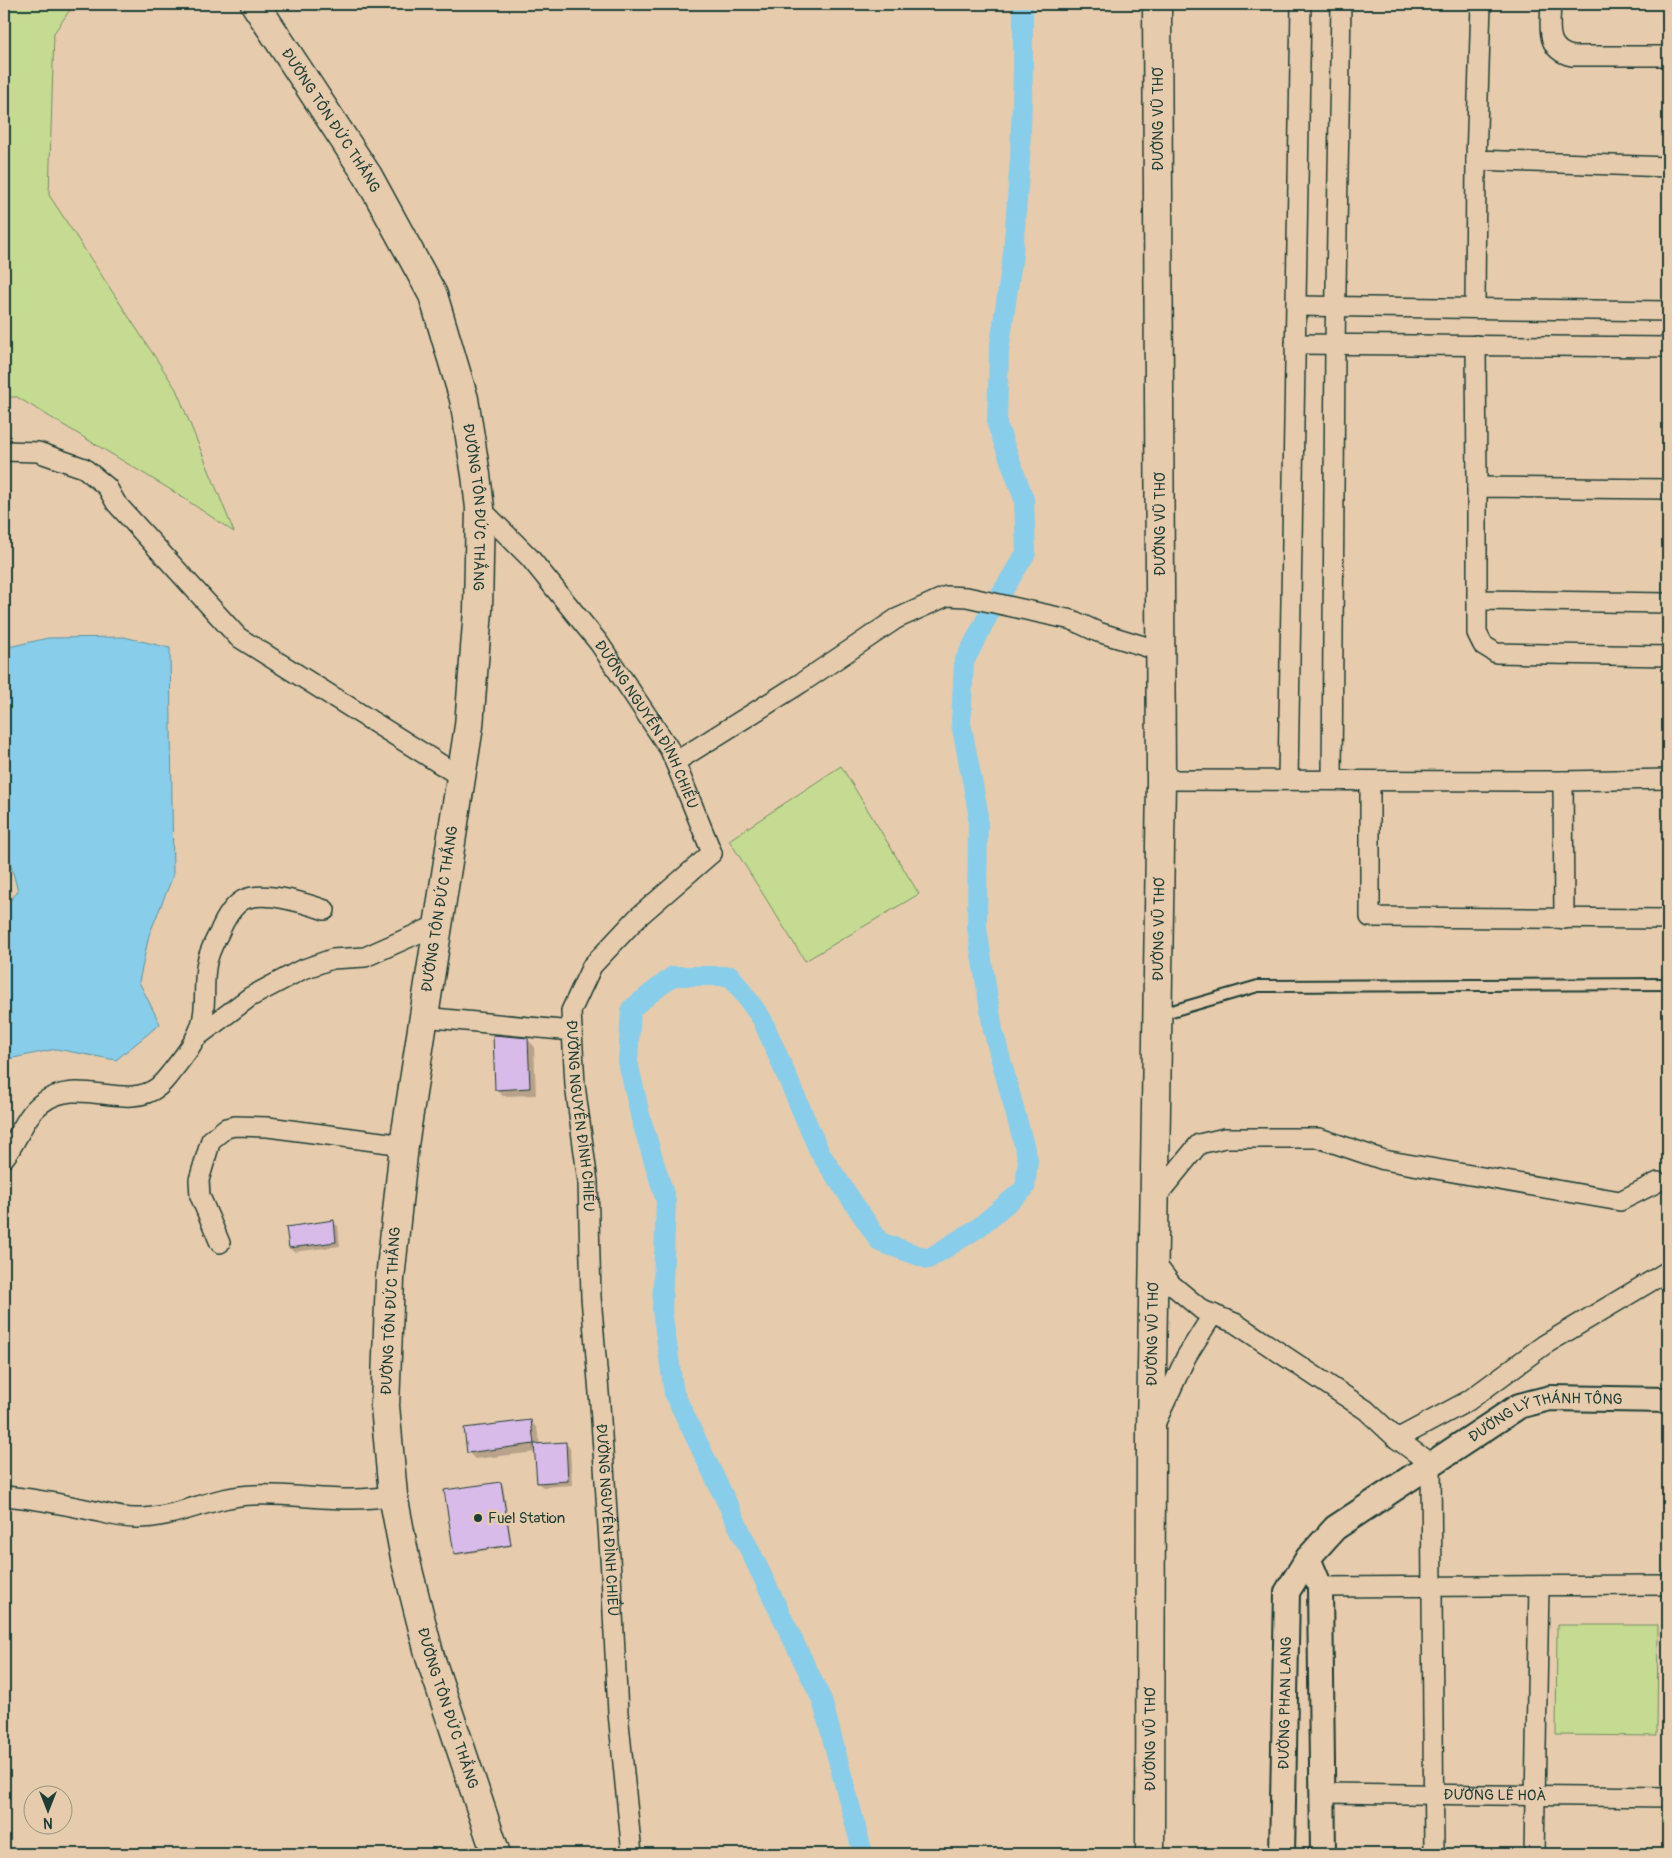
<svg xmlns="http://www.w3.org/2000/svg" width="1672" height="1858" viewBox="0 0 1672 1858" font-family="Pangolin,sans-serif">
  <rect width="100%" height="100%" fill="#e6ccad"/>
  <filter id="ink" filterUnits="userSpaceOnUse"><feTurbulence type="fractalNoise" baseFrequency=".02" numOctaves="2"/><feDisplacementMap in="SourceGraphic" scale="10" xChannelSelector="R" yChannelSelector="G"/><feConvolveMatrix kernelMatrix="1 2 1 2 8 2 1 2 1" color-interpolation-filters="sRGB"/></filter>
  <g filter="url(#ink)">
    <!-- green -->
    <g fill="#c5db91" stroke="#728c62">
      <path d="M4,4H74L54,33L49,195L176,389L234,532L176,493L17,397H4Z"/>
      <path d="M841,766L919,894L805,961L729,840Z"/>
      <path d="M1557,1625H1658L1657,1736L1556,1735Z"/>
    </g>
    <!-- water -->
    <path fill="#88cde9" stroke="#5e93a1" d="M124,637L170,648L173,876L149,935L139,982L160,1024L116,1060L56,1049L4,1060V908L18,891L4,841V648L48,638Z"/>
    <!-- shadow -->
    <g fill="#0003">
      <path d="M527,1039L534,1046L536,1095L503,1096L496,1089Z"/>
      <path d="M333,1222L338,1226L340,1246L294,1252L290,1248Z"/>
      <path d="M530,1421L537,1428L540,1445L565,1443L570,1448L572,1485L543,1487L538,1483L536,1452L475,1459L468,1452Z"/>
      <path d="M501,1483L503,1485L512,1546L457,1555L455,1553Z"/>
    </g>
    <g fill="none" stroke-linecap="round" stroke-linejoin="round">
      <!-- canal -->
      <path stroke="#88cde9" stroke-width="20" d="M863,1854L822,1700L674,1393L662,1310L666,1201L641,1119L628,1062L631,1009L673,976H731L762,1019L820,1153L880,1242L928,1259L978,1228L1025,1188L1028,1160L993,1030L977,928L978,811L961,723L964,662L991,610L1026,553L1024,499L997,424L999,351L1013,254L1020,158L1023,72V4"/>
    </g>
    <!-- building -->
    <g fill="#d8bbe8" stroke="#1f3d34">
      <path d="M493,1035L528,1038L530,1088L495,1090Z"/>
      <path d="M334,1220L336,1242L289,1248L286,1227Z"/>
      <path d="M531,1420L534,1444L467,1453L464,1428Z"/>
      <path d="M566,1442L568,1481L537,1483L534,1444Z"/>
      <path d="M501,1482L511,1545L454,1554L444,1490Z"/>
    </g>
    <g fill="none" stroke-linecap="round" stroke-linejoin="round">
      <!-- service casing -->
      <g stroke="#1f3d34" stroke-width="14">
        <path id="service" d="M1158,1015L1258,986L1668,984"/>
      </g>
      <!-- minor casing -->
      <g stroke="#1f3d34" stroke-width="22">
        <g id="minor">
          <path d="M1481,4L1476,160L1668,167"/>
          <path d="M1551,4C1550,26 1545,50 1572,56H1668"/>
          <path d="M1296,306L1668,311"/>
          <path d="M1475,308L1476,160"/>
          <path d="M1295,344L1668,347"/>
          <path d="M1476,345L1477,487"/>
          <path d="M4,451L38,452L84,468L107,487L116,503L238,637L461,777"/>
          <path d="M1668,489L1477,487V633L1483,645L1496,653L1668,656"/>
          <path id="s1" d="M480,508L530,558L599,643L670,750L712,853L637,918L592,966L571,1011L575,1085L588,1182L591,1297L600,1405L611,1573L618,1713L632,1854"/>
          <path d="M1477,600L1668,603"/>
          <path d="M675,762L801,683L896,619L947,596L967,597L1072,620L1098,632L1160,651"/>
          <path d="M1161,780L1563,781L1668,779"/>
          <path d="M1288,780L1301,4"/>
          <path d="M1332,780L1335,344L1341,4"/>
          <path d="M1370,781V917L1668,919"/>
          <path d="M1563,781L1564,919"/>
          <path d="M423,1017L572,1031"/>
          <path d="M197,1037L250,997L301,970L332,959L365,957L437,925"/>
          <path d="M4,1158C18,1141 24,1116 42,1103C78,1075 126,1112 158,1087C164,1082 169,1075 173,1070C184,1056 196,1041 201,1025C207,1007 203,987 206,968C207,956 213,944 219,933C224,921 231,907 243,900C263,890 305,903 325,910"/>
          <path d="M1155,1198L1199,1144L1225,1138H1319L1384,1160L1620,1201L1658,1182"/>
          <path d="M220,1243L200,1196L199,1180L211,1140L226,1128L235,1126L268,1127L404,1145"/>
          <path d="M1154,1262L1172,1285L1202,1310L1235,1323L1366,1410L1397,1439L1468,1401L1544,1345L1668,1271"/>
          <path d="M1154,1426L1186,1357L1213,1314"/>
          <path d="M1397,1439L1431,1464L1434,1854"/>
          <path d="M4,1496C32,1498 62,1504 90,1510C105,1513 120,1518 135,1518C176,1519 212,1496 253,1495C300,1493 348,1505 393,1495"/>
          <path d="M1320,1587L1668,1585"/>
          <path id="s2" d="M1323,1793L1668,1797"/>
          <path d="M1534,1854L1539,1586"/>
        </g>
      </g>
      <!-- tertiary casing -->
      <g stroke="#1f3d34" stroke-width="28">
        <g id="tertiary">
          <path d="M1308,1558L1320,1587L1323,1854"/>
          <path id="s3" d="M1282,1854L1287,1592L1308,1558L1335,1528L1519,1406L1550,1398L1668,1400"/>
        </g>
      </g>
      <!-- secondary casing -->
      <g stroke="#1f3d34" stroke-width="31">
        <g id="secondary">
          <path id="s4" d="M1150,1854L1151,1432L1161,780L1157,4"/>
        </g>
      </g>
      <!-- trunk casing -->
      <g stroke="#1f3d34" stroke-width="31">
        <g id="trunk">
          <path id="s5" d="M255,4L368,176L433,295L464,399L476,475L480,508L478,610L469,726L404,1145L390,1279L385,1406L393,1495L405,1558L430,1657L496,1854"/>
        </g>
      </g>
      <!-- service -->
      <use href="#service" stroke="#e6ccad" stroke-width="10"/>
      <!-- minor -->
      <use href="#minor" stroke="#e6ccad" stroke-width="19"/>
      <!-- tertiary -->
      <use href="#tertiary" stroke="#e6ccad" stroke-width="24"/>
      <!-- secondary -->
      <use href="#secondary" stroke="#e6ccad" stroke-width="28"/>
      <!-- trunk -->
      <use href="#trunk" stroke="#e6ccad" stroke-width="28"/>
    </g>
  </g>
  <!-- markers -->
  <circle fill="#1f3d34" stroke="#e6ccad" stroke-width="2" cx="478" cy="1518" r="5"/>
  <g text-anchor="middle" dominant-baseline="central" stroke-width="5" stroke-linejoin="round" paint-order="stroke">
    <!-- street labels -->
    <g font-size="15" fill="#1f3d34" stroke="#e6ccad">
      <text transform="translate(1158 119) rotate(-90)">ĐƯỜNG VŨ THƠ</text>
      <text stroke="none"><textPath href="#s5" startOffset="139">ĐƯỜNG TÔN ĐỨC THẮNG</textPath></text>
      <text stroke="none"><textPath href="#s5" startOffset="559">ĐƯỜNG TÔN ĐỨC THẮNG</textPath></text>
      <text transform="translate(1160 524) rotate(-90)">ĐƯỜNG VŨ THƠ</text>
      <text stroke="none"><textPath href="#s1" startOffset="275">ĐƯỜNG NGUYỄN ĐÌNH CHIỂU</textPath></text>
      <text transform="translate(440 909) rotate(-81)">ĐƯỜNG TÔN ĐỨC THẮNG</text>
      <text stroke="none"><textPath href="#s4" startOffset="925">ĐƯỜNG VŨ THƠ</textPath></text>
      <text stroke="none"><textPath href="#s1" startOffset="740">ĐƯỜNG NGUYỄN ĐÌNH CHIỂU</textPath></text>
      <text transform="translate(391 1311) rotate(-87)">ĐƯỜNG TÔN ĐỨC THẮNG</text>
      <text stroke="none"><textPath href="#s4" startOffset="520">ĐƯỜNG VŨ THƠ</textPath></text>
      <text stroke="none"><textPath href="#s3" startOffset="586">ĐƯỜNG LÝ THÁNH TÔNG</textPath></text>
      <text stroke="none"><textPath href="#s1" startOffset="1145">ĐƯỜNG NGUYỄN ĐÌNH CHIỂU</textPath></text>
      <text stroke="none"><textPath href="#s3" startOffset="151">ĐƯỜNG PHAN LANG</textPath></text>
      <text stroke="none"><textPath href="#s5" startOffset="1774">ĐƯỜNG TÔN ĐỨC THẮNG</textPath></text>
      <text stroke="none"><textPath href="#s4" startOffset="115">ĐƯỜNG VŨ THƠ</textPath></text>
      <text stroke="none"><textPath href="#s2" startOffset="172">ĐƯỜNG LÊ HOÀ</textPath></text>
    </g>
    <!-- poi labels -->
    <g font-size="15" fill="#1f3d34" stroke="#e6ccad" text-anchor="start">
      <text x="488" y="1518">Fuel Station</text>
    </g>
  </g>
  <!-- margin -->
  <rect width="1672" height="1858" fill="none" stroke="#e6ccad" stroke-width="20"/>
  <rect x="10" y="10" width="1652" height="1838" fill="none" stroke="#1f3d34" stroke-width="2" filter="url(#ink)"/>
  <!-- north arrow -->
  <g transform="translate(48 1810) rotate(180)"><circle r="24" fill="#e6ccad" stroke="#96937d"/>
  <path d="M0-4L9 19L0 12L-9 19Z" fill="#1f3d34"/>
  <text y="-8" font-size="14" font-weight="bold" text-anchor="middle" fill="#1f3d34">N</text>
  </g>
</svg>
